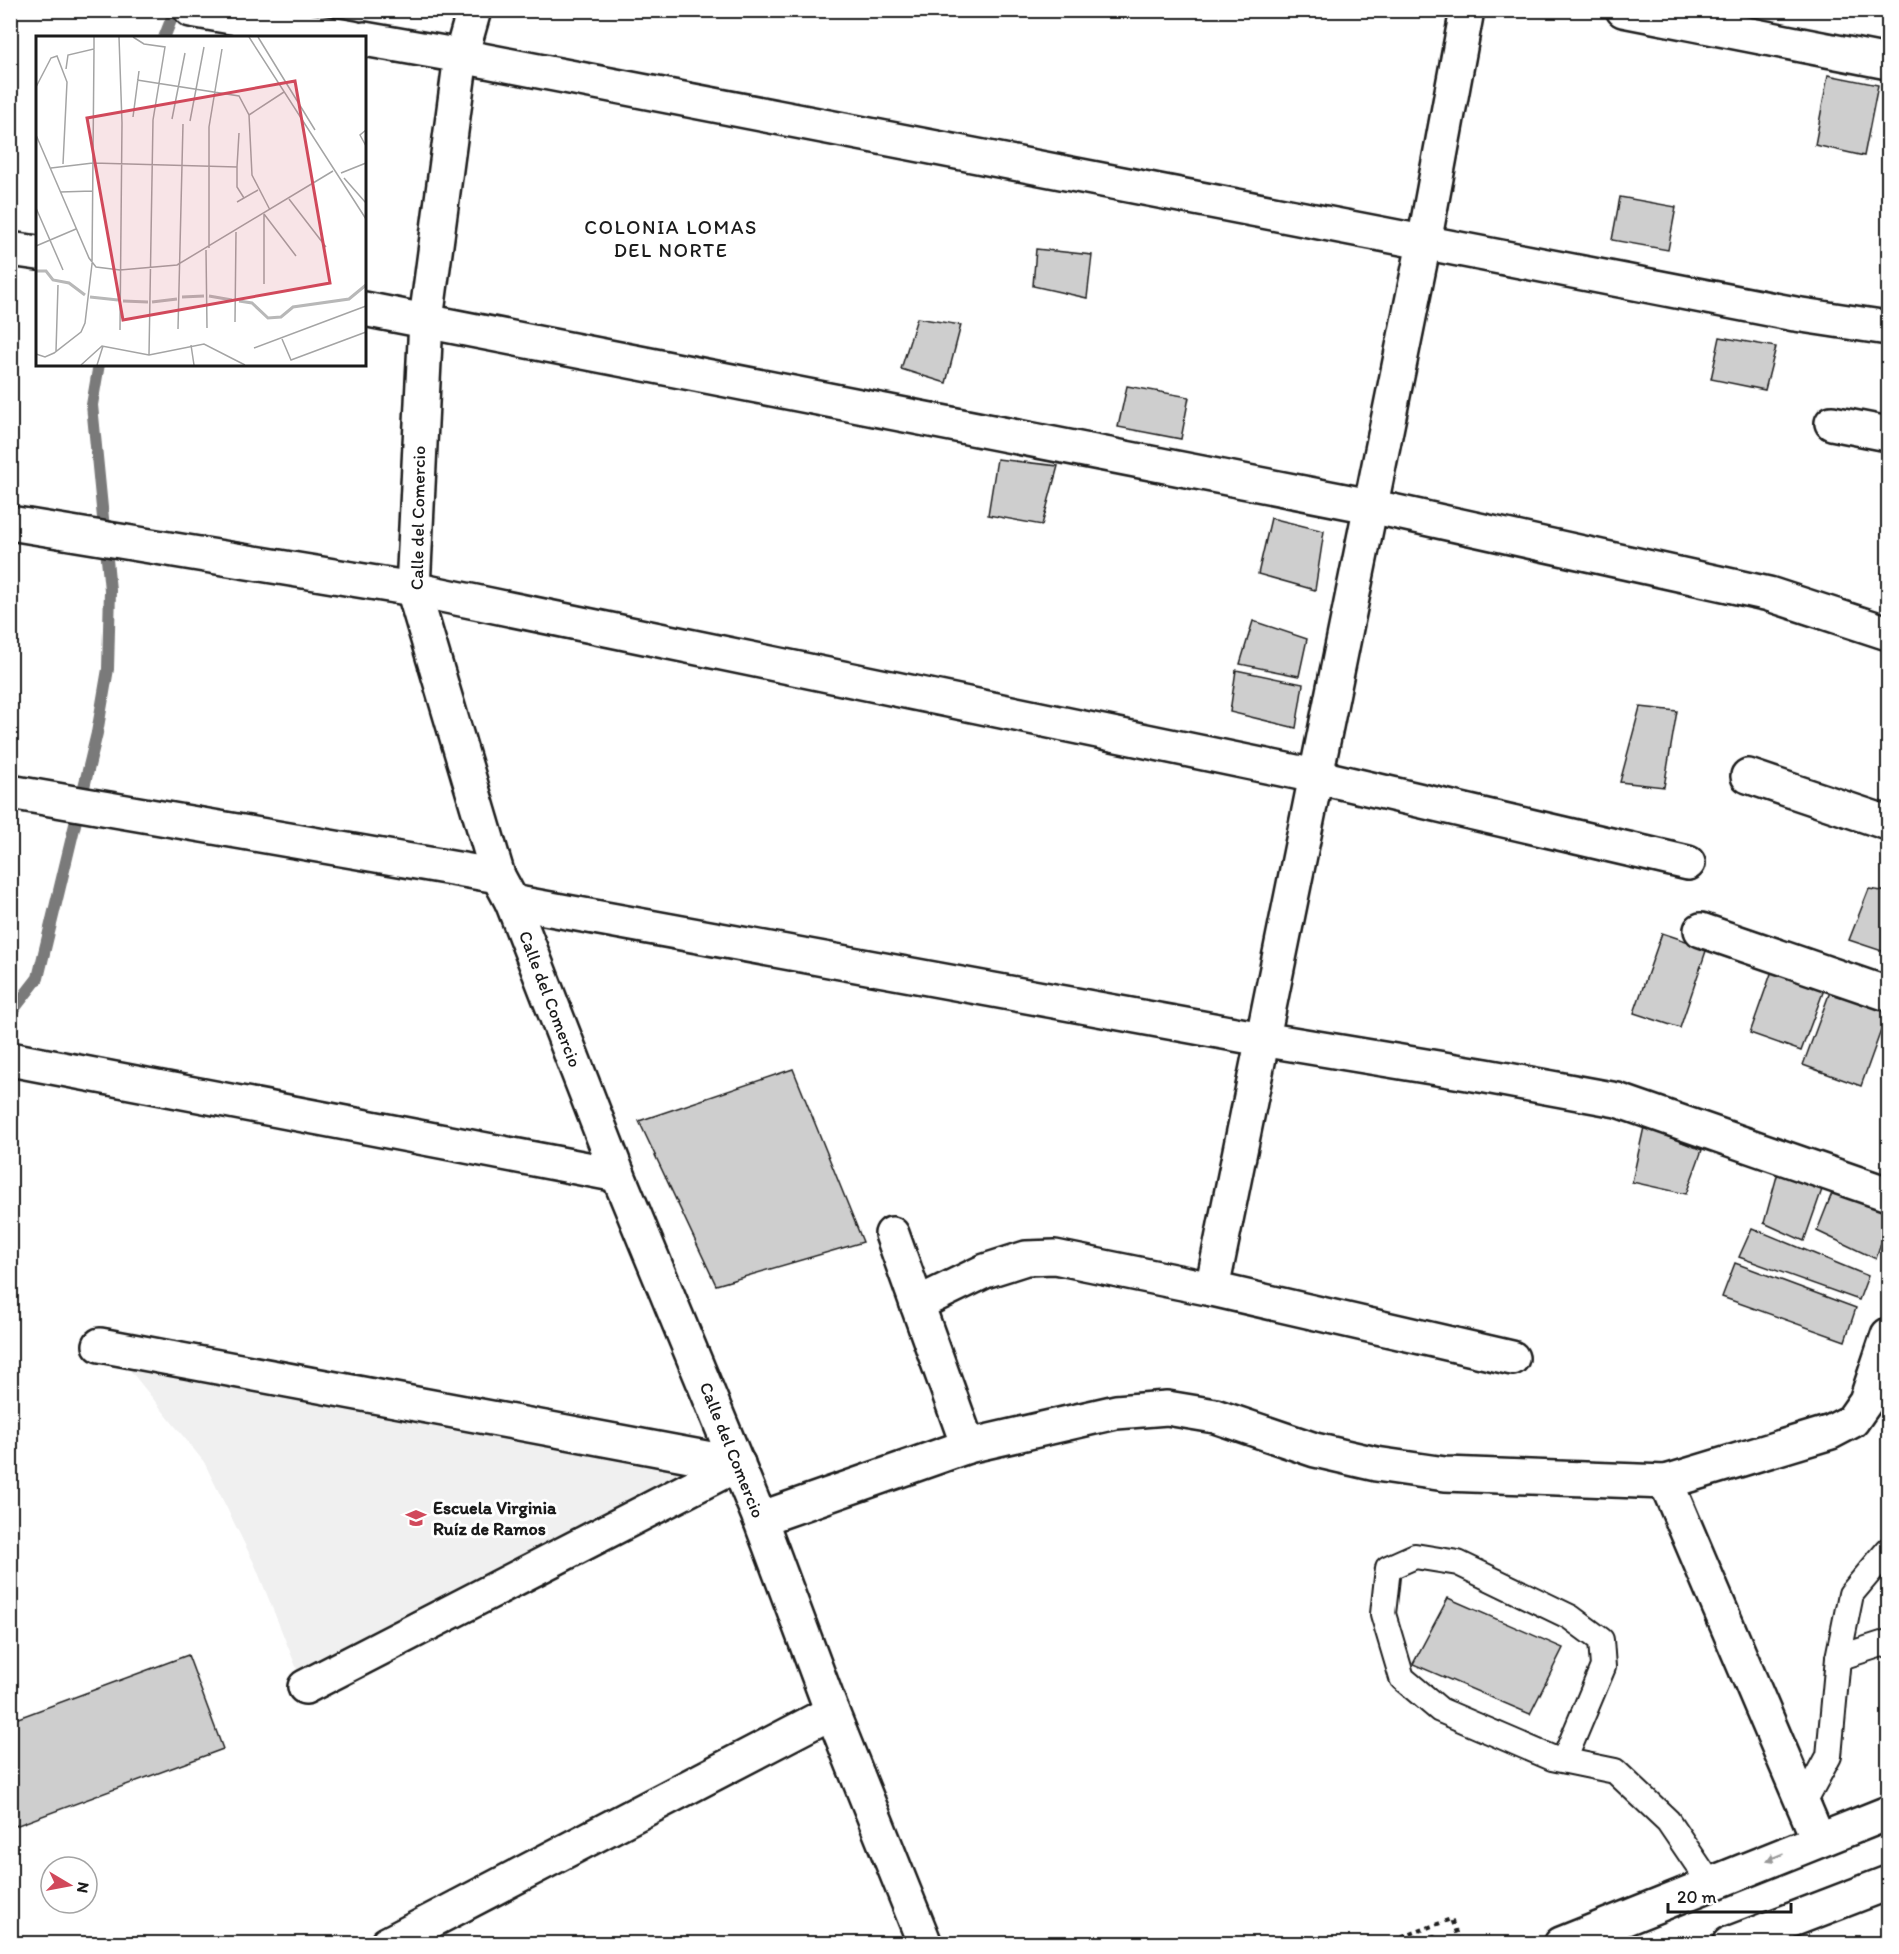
<svg xmlns="http://www.w3.org/2000/svg" width="1899" height="1954" viewBox="0 0 1899 1954" font-family="Itim,sans-serif">
  <rect width="100%" height="100%" fill="#fff"/>
  <filter id="ink" filterUnits="userSpaceOnUse"><feTurbulence type="fractalNoise" baseFrequency=".0167" numOctaves="2"/><feDisplacementMap in="SourceGraphic" scale="12" xChannelSelector="R" yChannelSelector="G"/><feConvolveMatrix kernelMatrix="1 2 1 2 8 2 1 2 1" color-interpolation-filters="sRGB"/></filter>
  <g filter="url(#ink)">
    <!-- built -->
    <path fill="#f0f0f0" d="M129,1369L691,1471L299,1674L255,1565L204,1462Z"/>
    <g fill="none" stroke-linecap="round" stroke-linejoin="round">
      <!-- stream -->
      <g stroke="#7a7a7a" stroke-width="12">
        <path d="M164,38L175,10"/>
        <path d="M10,1014L38,978L97,733L108,669L110,590L92,405L99,364"/>
      </g>
    </g>
    <!-- building -->
    <g fill="#cecece" stroke="#1c1c1c" stroke-width="1.5">
      <path d="M1828,75L1878,85L1864,156L1815,145Z"/>
      <path d="M1620,197L1676,207L1668,250L1612,240Z"/>
      <path d="M1036,249L1092,255L1087,298L1033,286Z"/>
      <path d="M917,318L961,325L946,383L901,369Z"/>
      <path d="M1720,337L1776,347L1765,390L1711,379Z"/>
      <path d="M1127,386L1189,397L1181,439L1118,427Z"/>
      <path d="M997,459L1058,466L1042,525L988,515Z"/>
      <path d="M1271,518L1324,531L1315,590L1258,574Z"/>
      <path d="M1253,621L1307,639L1299,676L1240,664Z"/>
      <path d="M1236,670L1303,684L1296,728L1230,712Z"/>
      <path d="M1640,707L1677,711L1664,787L1620,782Z"/>
      <path d="M1869,889L1888,892V953L1849,940Z"/>
      <path d="M1662,933L1707,948L1680,1028L1634,1013Z"/>
      <path d="M1773,968L1825,987L1801,1051L1750,1033Z"/>
      <path d="M1831,989L1888,1011L1861,1086L1803,1065Z"/>
      <path d="M793,1069L863,1242L716,1285L639,1121Z"/>
      <path d="M1644,1127L1702,1150L1686,1194L1632,1182Z"/>
      <path d="M1780,1165L1825,1181L1804,1241L1764,1223Z"/>
      <path d="M1836,1183L1888,1206V1222L1876,1259L1817,1231Z"/>
      <path d="M1752,1228L1868,1276L1859,1300L1739,1257Z"/>
      <path d="M1735,1263L1856,1308L1845,1341L1722,1297Z"/>
      <path d="M1448,1598L1563,1648L1530,1714L1413,1664Z"/>
      <path d="M188,1655L223,1749L10,1828V1721Z"/>
    </g>
    <g fill="none" stroke-linecap="round" stroke-linejoin="round">
      <!-- lane casing -->
      <g stroke="#1c1c1c" stroke-width="28">
        <g id="lane">
          <path d="M1838,1658L1888,1642"/>
          <path d="M1564,1760L1603,1667L1601,1640L1570,1617L1458,1563L1415,1556L1388,1568L1383,1614L1402,1678L1440,1710L1552,1758L1615,1771L1668,1821L1710,1883"/>
          <path d="M1803,1804L1829,1756L1838,1658L1851,1594L1888,1550"/>
        </g>
      </g>
      <!-- street casing -->
      <g stroke="#1c1c1c" stroke-width="38">
        <g id="street">
          <path d="M191,10L353,38"/>
          <path d="M474,10L461,56L426,320L413,589L498,876L512,902L618,1175L760,1519L832,1712L925,1944"/>
          <path d="M1467,10L1424,243L1212,1289L1512,1358"/>
          <path d="M1623,10L1888,62"/>
          <path d="M364,39L461,56L1795,314L1888,328"/>
          <path d="M10,249L38,253"/>
          <path d="M364,309L1370,506L1769,594L1888,633"/>
          <path d="M1832,423L1888,434"/>
          <path d="M10,523L413,589L1315,776L1688,863"/>
          <path d="M1748,776L1888,823"/>
          <path d="M10,792L498,876"/>
          <path d="M512,902L1262,1039L1486,1076L1617,1100L1888,1194"/>
          <path d="M1701,930L1888,994"/>
          <path d="M10,1059L618,1175"/>
          <path d="M892,1234L968,1446"/>
          <path d="M917,1304L985,1271L1026,1258L1055,1257L1212,1289"/>
          <path d="M100,1345L738,1464"/>
          <path d="M1666,1482L1818,1839"/>
          <path d="M760,1519L968,1446L1116,1412L1167,1408L1215,1416L1315,1450L1376,1464L1445,1474L1666,1482L1831,1432L1852,1421L1866,1401L1888,1335"/>
          <path d="M305,1687L738,1464"/>
          <path d="M387,1944L832,1712"/>
        </g>
      </g>
      <!-- highway casing -->
      <g stroke="#1c1c1c" stroke-width="38">
        <g id="highway">
          <path d="M1561,1944L1888,1813"/>
          <path d="M1729,1944L1888,1883"/>
        </g>
      </g>
      <!-- path -->
      <g stroke="#1c1c1c" stroke-width="4" stroke-dasharray="4.5 4.5" stroke-linecap="butt">
        <path d="M1403,1944L1400,1938L1451,1919L1460,1944"/>
        <path d="M1415,1944L1434,1937L1436,1944"/>
      </g>
      <!-- lane -->
      <use href="#lane" stroke="#fff" stroke-width="24"/>
      <!-- street -->
      <use href="#street" stroke="#fff" stroke-width="33"/>
      <!-- highway -->
      <use href="#highway" stroke="#fff" stroke-width="33"/>
    </g>
    <!-- one-way arrows -->
    <defs><path id="oneway-solid" d="M-6-.8H1V-3.2L6.5 0L1 3.2V.8H-6Z" transform="scale(1.5)"/></defs>
    <use fill="#999" href="#oneway-solid" transform="translate(1775 1857) rotate(158)"/>
  </g>
  <!-- icons -->
  <defs>
    <g id="school-bare" transform="scale(1.62)"><path d="M0-5L7-2L0 1L-7-2ZM-4 1L0 2.5L4 1V4Q0 6-4 4Z" fill="#d1495b" stroke="#fff" stroke-width="2.5" paint-order="stroke"/></g>
  </defs>
  <g fill-rule="evenodd">
    <use href="#school-bare" x="416" y="1518"/>
  </g>
  <g text-anchor="middle" dominant-baseline="central" stroke-width="6" stroke-linejoin="round" paint-order="stroke">
    <!-- street labels -->
    <g font-size="18" fill="#1c1c1c" stroke="#fff">
      <text transform="translate(418 518) rotate(-89)">Calle del Comercio</text>
      <text transform="translate(550 999) rotate(69)">Calle del Comercio</text>
      <text transform="translate(732 1450) rotate(68)">Calle del Comercio</text>
    </g>
    <!-- poi labels -->
    <g font-size="18" font-weight="bold" fill="#1c1c1c" stroke="#fff" text-anchor="start">
      <text x="433" y="1508">Escuela Virginia<tspan x="433" dy="21">Ruíz de Ramos</tspan></text>
    </g>
    <!-- neighbourhood labels -->
    <g font-size="20" letter-spacing="1.5" fill="#1c1c1c" stroke="#fff">
      <text x="671" y="227">COLONIA LOMAS<tspan x="671" dy="23">DEL NORTE</tspan></text>
    </g>
  </g>
  <!-- overview -->
  <g transform="translate(36 36)">
    <rect width="330" height="330" fill="#fff"/>
    <path fill="none" stroke="#b8b8b8" stroke-width="3" d="M0,235H10L17,244L33,247L49,259M173,260L196,264M54,261L82,264M146,261L168,260M87,265L112,266M203,265L216,267L232,282L245,281L257,271L313,263L330,249M116,266L141,263"/>
    <path fill="none" stroke="#a4a4a4" stroke-width="1.5" d="M83,1L86,87L84,294M97,1L108,8L129,11L117,84L113,319M213,1L330,183M222,1L279,94M30,33L32,19L58,13V1M101,44L203,60L213,79L216,139L234,174M0,51L15,22L21,20L31,46L27,128M213,79L248,56M97,81L103,35M136,83L149,17M154,85L168,11M330,94L324,99L330,110M0,99L53,222L60,231L84,234L141,229L297,135M201,131V151L208,162M15,132L57,127L201,131L203,97M305,137L330,127M308,142L330,167M24,156L57,155M253,163L290,211M201,166L222,154M0,172L27,234M228,178L260,220M0,210L40,193M173,212V91L186,13M170,214L171,292M228,248V178M199,286L200,196M142,293L147,88M246,303L255,324L330,296M155,309L158,329M218,312L330,270M20,315L22,249M0,318L9,321L18,317L45,296L49,287L56,228L58,13M45,329L66,310L113,319L168,308L209,329M61,329L67,310"/>
    <path fill="#d1495b" fill-opacity="0.15" stroke="#d1495b" stroke-width="3" d="M259,45L294,247L87,284L51,82Z"/>
    <rect width="330" height="330" fill="none" stroke="#1c1c1c" stroke-width="3"/>
  </g>
  <!-- margin -->
  <rect width="1899" height="1954" fill="none" stroke="#fff" stroke-width="36"/>
  <rect x="18" y="18" width="1863" height="1918" fill="none" stroke="#1c1c1c" stroke-width="2" filter="url(#ink)"/>
  <!-- north arrow -->
  <g transform="translate(69 1885) rotate(100)"><circle r="28" fill="#ffffff" stroke="#a4a4a4" stroke-width="1.5"/>
  <path d="M0-4.5L10 22L0 15L-10 22Z" fill="#d1495b"/>
  <text y="-9" font-size="16" font-weight="bold" text-anchor="middle" fill="#1c1c1c">N</text>
  </g>
  <!-- scale -->
  <path d="M1668 1903v9h123v-9" fill="none" stroke="#1c1c1c" stroke-width="3"/>
  <text x="1677" y="1903" font-size="18" fill="#1c1c1c" stroke="#ffffff" stroke-width="4.5" paint-order="stroke">20 m</text>
</svg>
